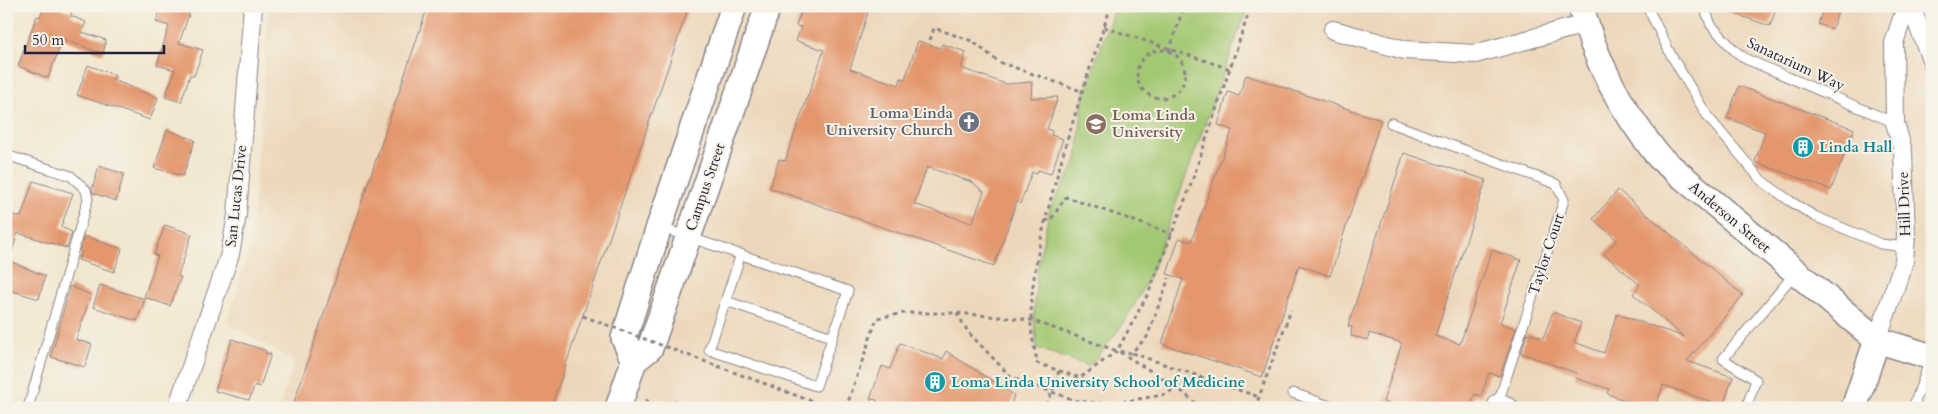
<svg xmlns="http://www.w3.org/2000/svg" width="1938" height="414" viewBox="0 0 1938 414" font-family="Cardo,serif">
  <rect width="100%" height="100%" fill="#f7f3e8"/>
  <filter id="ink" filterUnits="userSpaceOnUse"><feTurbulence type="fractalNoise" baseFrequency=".02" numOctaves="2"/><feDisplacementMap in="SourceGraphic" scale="10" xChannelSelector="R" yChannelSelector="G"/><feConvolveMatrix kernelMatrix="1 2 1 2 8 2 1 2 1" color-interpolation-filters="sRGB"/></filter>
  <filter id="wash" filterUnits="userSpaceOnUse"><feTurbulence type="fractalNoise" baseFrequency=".0096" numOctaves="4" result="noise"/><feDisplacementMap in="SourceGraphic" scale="20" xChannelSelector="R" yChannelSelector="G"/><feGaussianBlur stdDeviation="1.12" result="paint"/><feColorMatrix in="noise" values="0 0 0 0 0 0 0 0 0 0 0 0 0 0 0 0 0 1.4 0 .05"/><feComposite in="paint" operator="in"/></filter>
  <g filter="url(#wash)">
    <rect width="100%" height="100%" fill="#f2e7d0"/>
    <!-- built -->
    <path fill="#ecd7ba" d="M269,6H1932V408H279L294,361L227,323L251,242Z"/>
    <!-- green -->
    <path fill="#a3c872" stroke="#627556" d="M1115,6H1248L1150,275C1132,311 1116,337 1089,366L1037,348L1034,317L1037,270L1050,208L1077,161L1083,98Z"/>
    <g id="blocks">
      <!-- building -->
      <g fill="#e4976d" fill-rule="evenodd">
        <path d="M44,6H54L72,12L71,16L86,22L82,32L106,40L103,54L63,39L48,78L18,66L37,16L40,17Z"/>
        <path d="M162,6H192L179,43L203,50L194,76L190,75L181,102L165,97L175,70L157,65L169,26L156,22Z"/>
        <path d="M428,6H689L551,408H310L294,402Z"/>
        <path d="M803,6H870L850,69L899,85L901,78L905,79L918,41L940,48L942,44L966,52L961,68L1006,84L1032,82L1031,98L1058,97L1047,129L1052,131L1051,135L1063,139L1051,174L1038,170L1036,174L1032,172L1020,204L1017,201L994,266L770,188L779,159L785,161L824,50L796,41L801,27L796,26ZM927,167L972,182L984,192L972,223L914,204Z"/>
        <path d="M1721,6H1777L1770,26L1721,9Z"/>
        <path d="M1824,6H1840L1832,29L1818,24Z"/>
        <path d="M88,65L115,75L113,80L158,98L150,120L77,95Z"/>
        <path d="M1246,75L1381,120L1330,276L1299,265L1262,377L1162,344L1183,279L1167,274L1179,238L1191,242L1232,130L1218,125L1228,92L1239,96Z"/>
        <path d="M1739,86L1854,129L1831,190L1755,162L1765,132L1727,118Z"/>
        <path d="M167,130L195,140L183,176L154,168Z"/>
        <path d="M1404,153L1486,180L1435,336L1460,344L1492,250L1521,260L1500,323L1516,329L1500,376L1489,373L1481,396L1475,394L1470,408H1402L1383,402L1402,343L1369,333L1368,340L1351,336L1352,327L1348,326Z"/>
        <path d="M99,166L124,174L116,201L93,193L92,190Z"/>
        <path d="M33,181L73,193L61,227L72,232L67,248L18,233L9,261L45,276L39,299L6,289V213L21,217Z"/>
        <path d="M1618,190L1743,295L1687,361L1733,377L1723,406L1663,385L1655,408H1646L1613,396L1607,393L1609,389L1575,378L1576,373L1521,353L1527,333L1543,338L1553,312L1581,323L1574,342L1604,353L1617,314L1684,337L1633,294L1640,285L1604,254L1617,240L1593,219Z"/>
        <path d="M165,225L192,234L178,276L181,277L170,306L144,297L158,256L154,255Z"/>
        <path d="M84,236L122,249L114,272L78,260L82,252L79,251Z"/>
        <path d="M100,285L145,299L137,321L93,307Z"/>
        <path d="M70,286L91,295L76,340L92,344L85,367L51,357Z"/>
        <path d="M232,339L266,351L265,353L271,354L260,387L255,385L249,400L215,391Z"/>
        <path d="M900,343L943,359L946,351L1014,395L1010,408H875L877,400L870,399L882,366L890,369Z"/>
      </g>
    </g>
  </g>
  <g filter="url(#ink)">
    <use href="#blocks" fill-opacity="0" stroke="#8a8486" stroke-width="1"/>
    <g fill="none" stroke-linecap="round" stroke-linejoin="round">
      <!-- lane casing -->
      <g stroke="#8a8486" stroke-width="11">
        <g id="lane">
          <path d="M1647,6L1671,55L1708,117L1762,181L1790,201L1814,216L1881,244L1905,247"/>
          <path d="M1704,6L1711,25L1735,51L1746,59L1895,123"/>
          <path d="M1391,123L1556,184L1564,200L1498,403"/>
          <path d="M6,155L71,176L86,190L88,199L28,408"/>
          <path d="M659,227L848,291L816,386L709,350L741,254"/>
          <path d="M726,301L832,337"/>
          <path d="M1293,393L1335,408"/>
          <path d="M1746,408L1756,380L1723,359L1796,272"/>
          <path d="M1913,408L1931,357"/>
        </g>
      </g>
      <!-- street casing -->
      <g stroke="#8a8486" stroke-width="20">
        <g id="street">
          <path d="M1911,6L1932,62"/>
          <path d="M1333,30L1405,50L1475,54L1585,24"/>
          <path d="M1877,340L1904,261L1906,236L1903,151L1895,123L1894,43L1906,6"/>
          <path d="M177,408L230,254L237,215L253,6"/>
          <path d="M1496,408L1498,403L1510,408"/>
        </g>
      </g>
      <!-- secondary casing -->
      <g stroke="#8a8486" stroke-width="28">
        <g id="secondary">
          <path d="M1581,6C1595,63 1623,112 1659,157L1877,340L1932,357"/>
          <path d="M634,361L624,338L659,227L734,6"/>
          <path d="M618,408L634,361L650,348L768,6"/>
          <path d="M1854,408L1877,340"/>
        </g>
      </g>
      <!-- path -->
      <g stroke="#8a8486" stroke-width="3" stroke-dasharray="4 4" stroke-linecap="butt">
        <path d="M1111,6C1089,70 1068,133 1051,198C1041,237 1031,278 1031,318C1030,332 1035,348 1037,363L1080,378L1117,351L1149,292L1190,187L1251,6"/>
        <path d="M1290,6L1298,9"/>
        <path d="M1104,27L1230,69"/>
        <path d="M930,40L934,28L972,41L999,62L1081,91"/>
        <circle cx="1161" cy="74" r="24"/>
        <path d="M1169,51L1184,6"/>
        <path d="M1045,220L1050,221L1066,197L1172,234"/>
        <path d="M957,313L968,332L1011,377L1077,401L1109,404L1162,395L1203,377"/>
        <path d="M1120,352L1178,388L1201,408"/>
        <path d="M1132,353L1259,397"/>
        <path d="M645,400L658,406L675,401L695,408"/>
        <path d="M1047,405L1059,371"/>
        <path d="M846,408L877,318L904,313H957L1031,320L1117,351L1131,353L1147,337L1169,278"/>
        <path d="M1255,408L1291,310"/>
      </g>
      <!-- lane -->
      <use href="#lane" stroke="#fff" stroke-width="9"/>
      <!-- street -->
      <use href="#street" stroke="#fff" stroke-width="18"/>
      <!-- secondary -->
      <use href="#secondary" stroke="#fff" stroke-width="25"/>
      <!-- path-bridge -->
      <path stroke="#8a8486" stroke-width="3" stroke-dasharray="4 4" stroke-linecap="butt" d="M583,316L830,408"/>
    </g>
  </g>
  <!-- icons -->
  <defs>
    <g id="church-disc" transform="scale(1.125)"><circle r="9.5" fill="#6b7280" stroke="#f7f3e8"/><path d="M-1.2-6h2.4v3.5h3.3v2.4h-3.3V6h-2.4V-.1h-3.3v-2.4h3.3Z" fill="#fff"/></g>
    <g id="university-disc" transform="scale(1.125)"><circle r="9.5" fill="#8d6e63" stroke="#f7f3e8"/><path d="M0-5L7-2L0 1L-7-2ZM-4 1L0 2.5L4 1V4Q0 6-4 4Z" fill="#fff"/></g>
    <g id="building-disc" transform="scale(1.125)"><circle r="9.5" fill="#0f9aa8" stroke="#f7f3e8"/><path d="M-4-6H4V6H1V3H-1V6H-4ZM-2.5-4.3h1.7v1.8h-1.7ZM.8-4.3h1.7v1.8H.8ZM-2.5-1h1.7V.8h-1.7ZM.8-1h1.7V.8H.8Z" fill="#fff"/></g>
  </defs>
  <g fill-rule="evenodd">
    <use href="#church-disc" x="969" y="122"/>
    <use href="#university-disc" x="1096" y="124"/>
    <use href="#building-disc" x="1803" y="147"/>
    <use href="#building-disc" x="935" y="382"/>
  </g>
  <g text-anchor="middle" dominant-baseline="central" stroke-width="4" stroke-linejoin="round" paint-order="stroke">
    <!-- street labels -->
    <g font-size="15" fill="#22223b" stroke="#f7f3e8">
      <text transform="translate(1796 64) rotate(25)">Sanatarium Way</text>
      <text transform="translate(705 187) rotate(-71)">Campus Street</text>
      <text transform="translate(236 196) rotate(-84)">San Lucas Drive</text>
      <text transform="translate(1904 204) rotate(-92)">Hill Drive</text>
      <text transform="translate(1730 217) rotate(40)">Anderson Street</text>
      <text transform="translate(1546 254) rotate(-72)">Taylor Court</text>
    </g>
    <!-- worship labels -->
    <g font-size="15" font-weight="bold" fill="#5b616d" stroke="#f7f3e8" text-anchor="end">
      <text x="953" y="113">Loma Linda<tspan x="953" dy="17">University Church</tspan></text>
    </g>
    <!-- education labels -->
    <g font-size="15" font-weight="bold" fill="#785e54" stroke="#f7f3e8" text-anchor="start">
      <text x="1112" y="115">Loma Linda<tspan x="1112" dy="17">University</tspan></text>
    </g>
    <!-- culture labels -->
    <g font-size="15" font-weight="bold" fill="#0d838f" stroke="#f7f3e8" text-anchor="start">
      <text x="1819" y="147">Linda Hall</text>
      <text x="951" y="382">Loma Linda University School of Medicine</text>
    </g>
  </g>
  <!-- margin -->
  <rect width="1938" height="414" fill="none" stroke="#f7f3e8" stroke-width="25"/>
  <!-- scale -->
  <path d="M25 45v8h139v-8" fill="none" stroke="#22223b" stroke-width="2.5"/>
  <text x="32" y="45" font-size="15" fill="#22223b" stroke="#f7f3e8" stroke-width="4" paint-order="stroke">50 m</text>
</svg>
